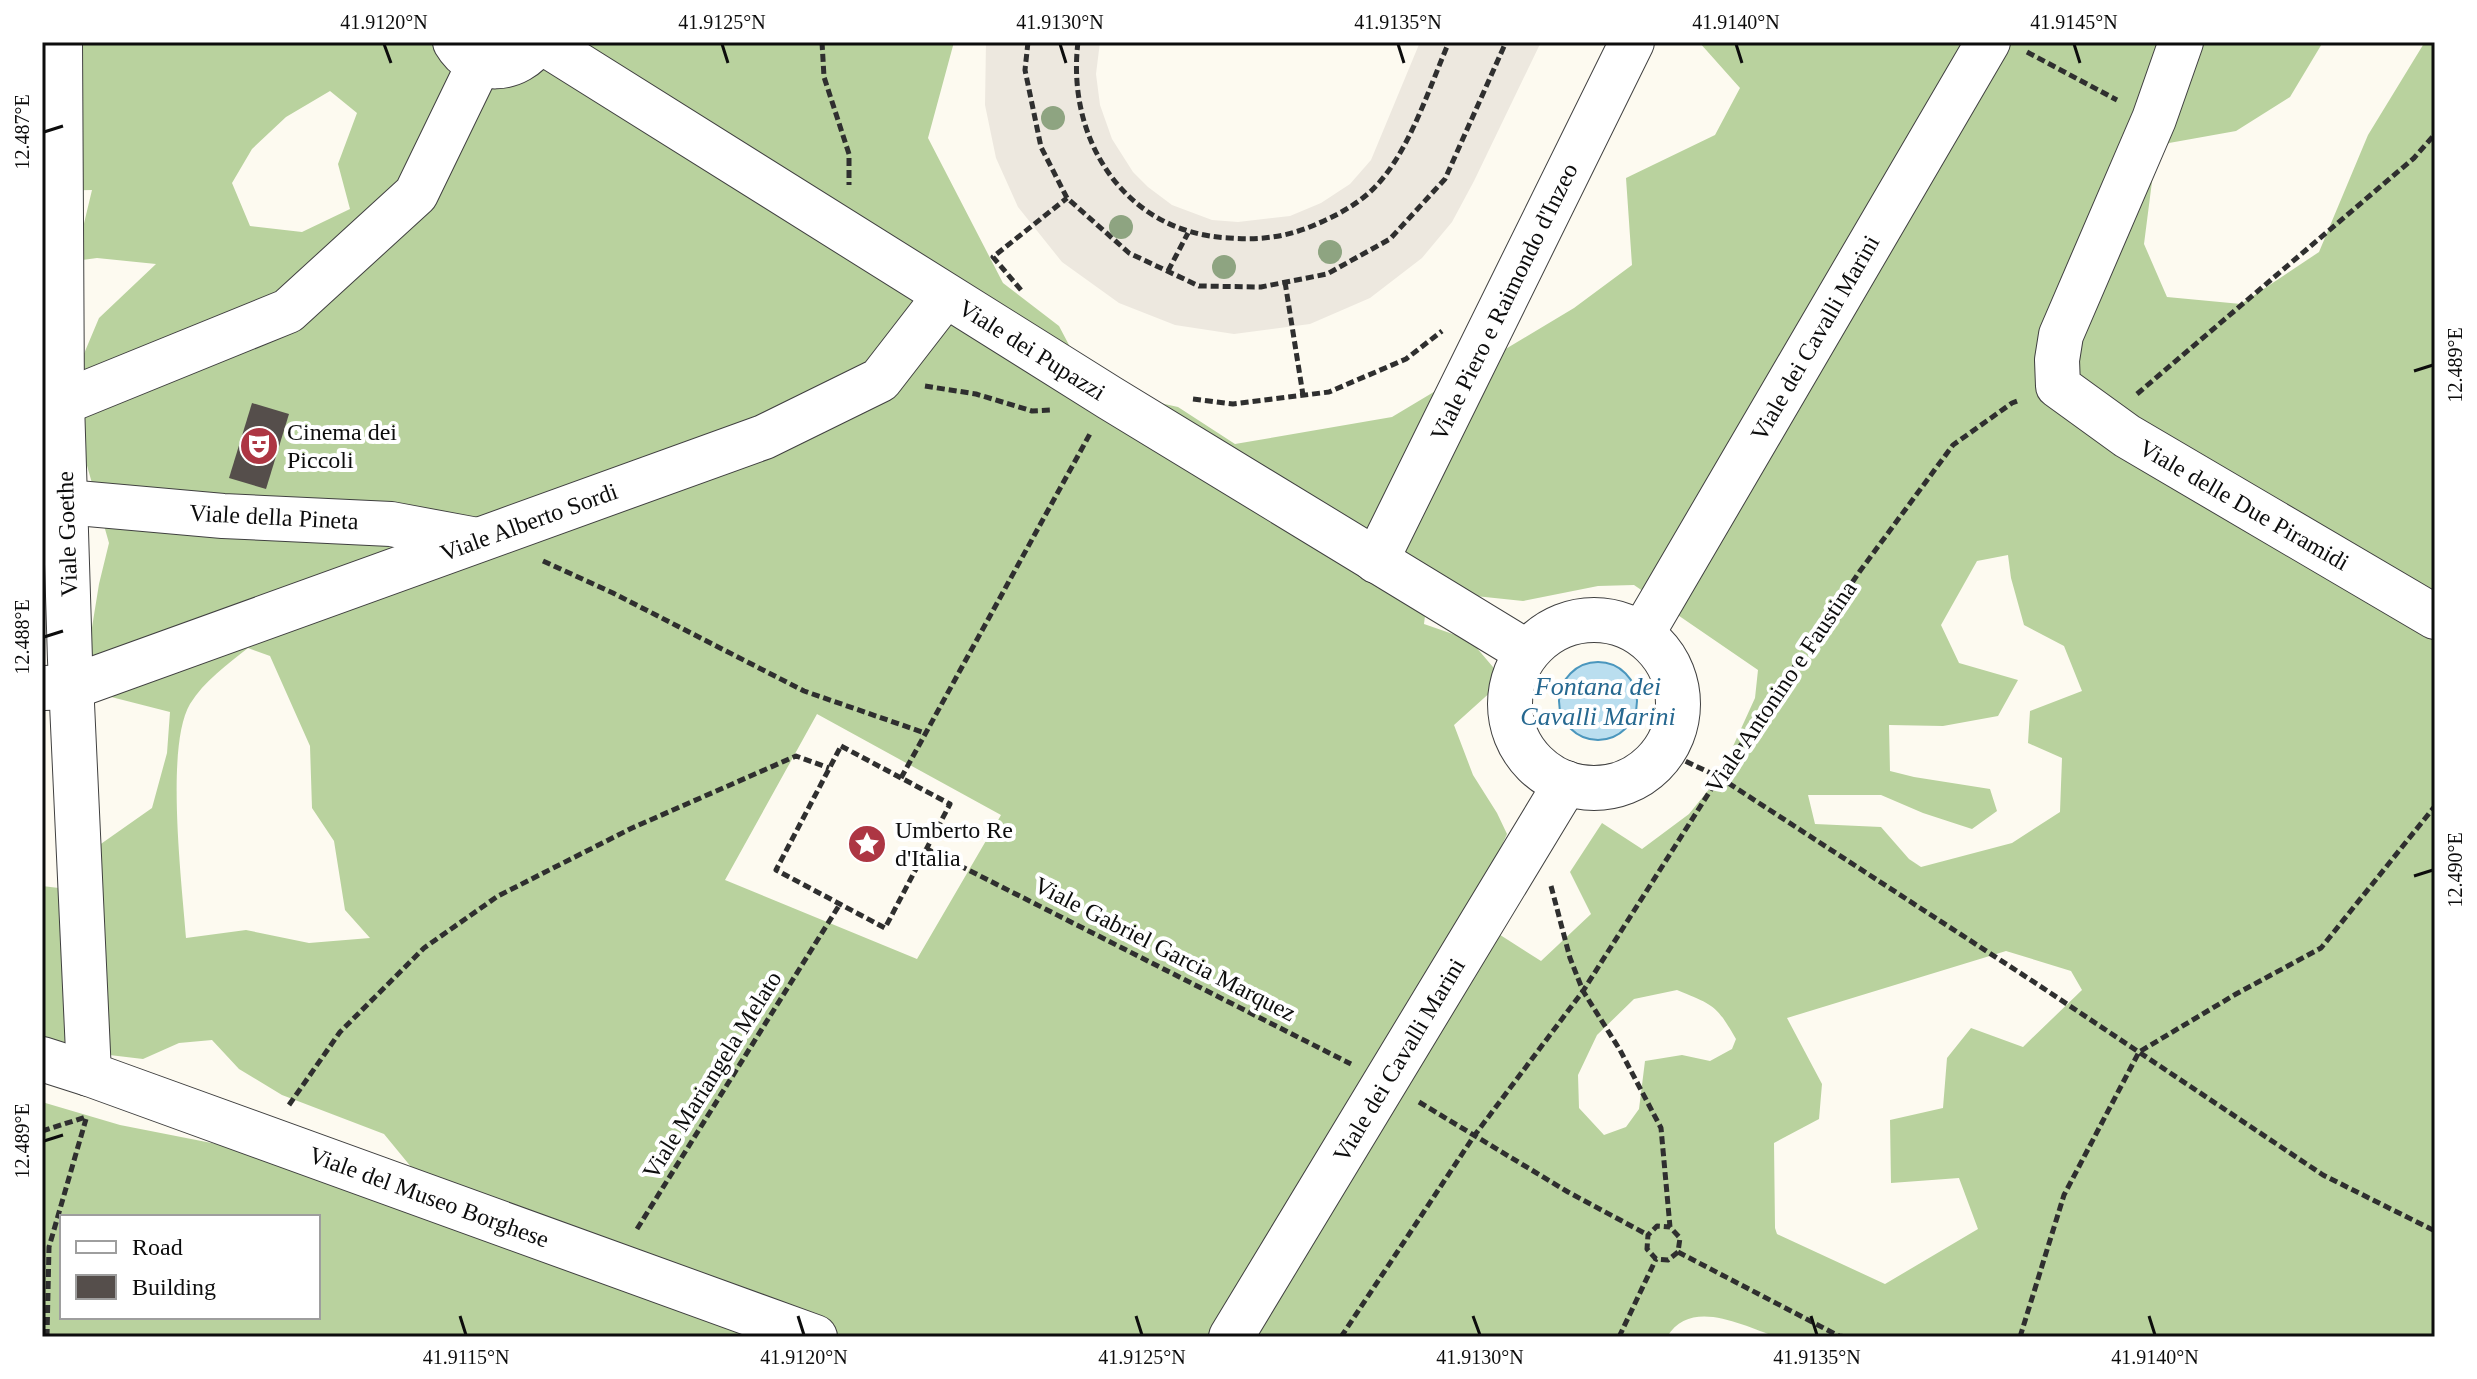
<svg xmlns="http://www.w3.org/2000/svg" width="2477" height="1379" viewBox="0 0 2477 1379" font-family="Georgia,serif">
  <rect width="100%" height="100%" fill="#fdfaf0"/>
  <!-- forest -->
  <path fill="#b9d29e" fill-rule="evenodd" d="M42,42H954L928,138L1003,283L1059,326L1079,364L1124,395L1178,407L1235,444L1392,417L1574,308L1632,265L1626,178L1715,135L1740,88L1699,42H2323L2290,97L2236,131L2169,143L2155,158L2144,244L2167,297L2241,304L2319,252L2368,135L2423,45L2413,42H2435V1337H1777C1743,1326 1691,1297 1667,1337H42V1102L120,1125L283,1157L421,1179L384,1134L282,1095L239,1069L212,1040L179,1043L143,1059L76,1051L42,1035V886L59,888L78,860L152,808L167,753L170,712L72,687L89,646L99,584L109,543L82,448L70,387L99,318L156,264L97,258L75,261L92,190L42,191ZM330,91L357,113L338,164L350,209L302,232L250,226L232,183L252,149L286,117ZM2008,555L2011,578L2024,625L2064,646L2082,691L2030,711L2028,743L2062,758L2060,812L2012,843L1921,867L1909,859L1881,827L1815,824L1808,795H1881L1923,813L1972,829L1997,811L1990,789L1914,777L1890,771L1889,725L1943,726L1998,716L2018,680L1959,663L1941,625L1977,561ZM1634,585L1758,670L1755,698L1719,777L1689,814L1642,849L1602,823L1570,872L1591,914L1541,961L1494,931L1480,894L1507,834L1497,813L1473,775L1454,725L1504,680L1470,640L1424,624L1428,591L1523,601L1598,586ZM248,648L270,656L310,746L312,808L334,841L345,910L370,938L309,943L246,930L186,938C182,884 165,746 190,704C204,681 228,664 248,648ZM817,714L1001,815L917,959L725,880ZM2006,951L2071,971L2082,990L2023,1047L1971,1028L1947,1058L1943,1108L1890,1120L1891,1183L1959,1178L1978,1229L1885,1284L1777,1234L1775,1228L1774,1143L1819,1119L1822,1084L1787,1018ZM1677,990C1713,1005 1716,1004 1736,1039L1732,1049L1710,1061L1682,1055L1645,1061L1639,1109L1626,1127L1604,1135L1579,1108L1578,1075L1597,1035L1634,999ZM62,1217H318V1317H62Z"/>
  <!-- plaza -->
  <path fill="#ede8df" d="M986,42H1100L1096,74L1100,105L1112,139L1133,172L1148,187L1172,205L1212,220L1238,222L1290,216L1321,203L1350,184L1371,160L1420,42H1541L1474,181L1452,222L1422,258L1370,298L1310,324L1234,334L1175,325L1119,303L1062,262L1018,207L996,158L985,105Z"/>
  <!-- water -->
  <circle fill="#badeef" stroke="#4a96bd" stroke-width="2" cx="1598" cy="701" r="39"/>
  <!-- building -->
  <path fill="#554e4b" d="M252,403L289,414L266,489L229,478Z"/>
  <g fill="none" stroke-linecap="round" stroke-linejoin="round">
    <!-- minor casing -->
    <g stroke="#404040" stroke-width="46">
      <g id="minor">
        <path d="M60,42L62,403L70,660L89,1074"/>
        <path d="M455,42C475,76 517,73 538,42"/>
        <path d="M542,42L1110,398L1527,652"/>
        <path d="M2181,42L2154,119L2061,335L2057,360L2058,386L2127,436L2435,617"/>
        <path d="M42,411L288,311L416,194L479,64"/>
        <path d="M66,502L223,516L391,524L477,540"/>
        <path d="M1376,561L1632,42"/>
        <circle cx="1594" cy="704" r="84"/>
        <path d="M1642,634L1988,42"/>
        <path d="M44,688L72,687L764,437L880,380L945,296"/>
        <path d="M42,1059L89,1074L815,1337"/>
        <path d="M1231,1337L1566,783"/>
      </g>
    </g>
    <!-- path -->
    <g stroke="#2f2f2f" stroke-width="5" stroke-dasharray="8 4" stroke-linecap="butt">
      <path d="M822,42L824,77L849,154V185"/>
      <path d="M1028,42L1025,70L1041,147L1067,198L1129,253L1199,286L1261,287L1327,274L1390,239L1445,179L1506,42"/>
      <path d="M1078,42C1066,140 1125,233 1229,238C1256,240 1281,238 1307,228C1330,219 1352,208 1370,192C1408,157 1428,90 1449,42"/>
      <path d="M2027,52L2117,100"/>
      <path d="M1168,271L1188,233"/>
      <path d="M1285,282L1303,395"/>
      <path d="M1021,290L993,257L1067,198"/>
      <path d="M925,386L976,394L1032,411L1052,410"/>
      <path d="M2137,394L2414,158L2435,134"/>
      <path d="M1193,399L1233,404L1329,392L1406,359L1442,331"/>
      <path d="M543,561L613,593L804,691L925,733"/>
      <path d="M841,746L950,804L885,928L776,870Z"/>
      <path d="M1664,751L1719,777L2037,984L2323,1175L2435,1231"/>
      <path d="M901,778L1091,432"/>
      <path d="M927,849L1351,1064"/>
      <path d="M1551,886L1570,958L1583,991L1620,1050L1661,1128L1670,1227L1680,1238L1678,1252L1668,1260L1656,1259L1647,1249L1648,1235L1657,1226L1670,1227"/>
      <path d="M1419,1102L1568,1192L1648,1235"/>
      <path d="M289,1105L340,1032L424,948L498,896L632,828L796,756L829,768"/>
      <path d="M42,1131L86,1117"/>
      <path d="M637,1229L840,904"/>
      <path d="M1678,1252L1839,1336L1847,1337"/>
      <path d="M47,1337L49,1247L86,1119"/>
      <path d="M1341,1337L1474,1136L1583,991L1719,777L1860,571L1953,445L2012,403L2020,400"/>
      <path d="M1619,1337L1656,1259"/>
      <path d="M2020,1337L2064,1195L2139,1052L2236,994L2321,948L2435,806"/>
    </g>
    <!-- minor -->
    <use href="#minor" stroke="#fff" stroke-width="44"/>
  </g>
  <!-- trees -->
  <g fill="#8ea481">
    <circle cx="1053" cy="118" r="12"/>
    <circle cx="1121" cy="227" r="12"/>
    <circle cx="1330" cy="252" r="12"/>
    <circle cx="1224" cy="267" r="12"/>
  </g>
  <!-- ticks -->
  <path fill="none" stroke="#0d0d0d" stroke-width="3" d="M384,44L391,63M722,44L728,63M1060,44L1066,63M1398,44L1404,63M1736,44L1742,63M2074,44L2080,63M44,132L63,126M2414,371L2433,365M44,637L63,631M2414,876L2433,870M44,1141L63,1135M460,1316L466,1335M798,1316L804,1335M1136,1316L1142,1335M1473,1316L1480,1335M1811,1316L1817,1335M2149,1316L2155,1335"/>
  <!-- icons -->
  <defs>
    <g id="theatre-disc" transform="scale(2)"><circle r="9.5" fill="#ad3643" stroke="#fff"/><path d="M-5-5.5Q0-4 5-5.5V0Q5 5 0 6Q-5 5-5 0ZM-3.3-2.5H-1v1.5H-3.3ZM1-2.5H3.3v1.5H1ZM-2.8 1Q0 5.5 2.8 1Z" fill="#fff"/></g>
    <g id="sight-disc" transform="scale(2)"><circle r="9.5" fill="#ad3643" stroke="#fff"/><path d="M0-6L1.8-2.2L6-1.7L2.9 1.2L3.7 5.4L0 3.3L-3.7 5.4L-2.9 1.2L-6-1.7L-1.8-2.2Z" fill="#fff"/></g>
  </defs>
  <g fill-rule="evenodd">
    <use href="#theatre-disc" x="259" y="446"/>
    <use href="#sight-disc" x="867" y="844"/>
  </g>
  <g text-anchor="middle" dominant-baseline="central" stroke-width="8" stroke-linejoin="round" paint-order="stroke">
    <!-- street labels -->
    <g font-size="24" fill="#0d0d0d" stroke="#fff">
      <text transform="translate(1504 302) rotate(-64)">Viale Piero e Raimondo d'Inzeo</text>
      <text transform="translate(1815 338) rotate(-60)">Viale dei Cavalli Marini</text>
      <text transform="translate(1032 350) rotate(32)">Viale dei Pupazzi</text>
      <text transform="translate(2244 505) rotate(30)">Viale delle Due Piramidi</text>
      <text transform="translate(274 517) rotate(3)">Viale della Pineta</text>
      <text transform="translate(529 522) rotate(-20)">Viale Alberto Sordi</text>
      <text transform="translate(67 534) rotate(-92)">Viale Goethe</text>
      <text transform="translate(1781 687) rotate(-56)">Viale Antonino e Faustina</text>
      <text transform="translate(1165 949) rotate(27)">Viale Gabriel Garcia Marquez</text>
      <text transform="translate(1399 1060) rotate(-59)">Viale dei Cavalli Marini</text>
      <text transform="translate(712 1075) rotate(-58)">Viale Mariangela Melato</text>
      <text transform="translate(429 1197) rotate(20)">Viale del Museo Borghese</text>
    </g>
    <!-- poi labels -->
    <g font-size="24" fill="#0d0d0d" stroke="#fff" text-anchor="start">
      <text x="287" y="432">Cinema dei<tspan x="287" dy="28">Piccoli</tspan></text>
      <text x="895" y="830">Umberto Re<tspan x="895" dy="28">d'Italia</tspan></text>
    </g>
    <!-- water labels -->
    <g font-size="26" font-style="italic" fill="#266890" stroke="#fff">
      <text x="1598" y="686">Fontana dei<tspan x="1598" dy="30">Cavalli Marini</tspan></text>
    </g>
  </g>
  <!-- border -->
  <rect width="2477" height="1379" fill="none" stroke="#ffffff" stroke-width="88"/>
  <!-- legend -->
  <rect x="60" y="1215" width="260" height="104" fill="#ffffff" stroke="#9e9e9e" stroke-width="2"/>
  <rect x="76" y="1241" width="40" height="12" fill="#ffffff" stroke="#9e9e9e" stroke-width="2"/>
  <text x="132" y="1255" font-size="24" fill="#0d0d0d">Road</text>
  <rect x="76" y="1275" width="40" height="24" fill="#554e4b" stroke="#9e9e9e" stroke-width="2"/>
  <text x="132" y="1295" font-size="24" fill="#0d0d0d">Building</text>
  <rect x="44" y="44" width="2389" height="1291" fill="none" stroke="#0d0d0d" stroke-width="3"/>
  <g font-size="20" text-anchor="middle" fill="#0d0d0d">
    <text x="384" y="29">41.9120°N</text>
    <text x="722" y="29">41.9125°N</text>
    <text x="1060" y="29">41.9130°N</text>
    <text x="1398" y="29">41.9135°N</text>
    <text x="1736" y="29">41.9140°N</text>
    <text x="2074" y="29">41.9145°N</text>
    <text transform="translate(22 132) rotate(-90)" y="7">12.487°E</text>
    <text transform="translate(2455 365) rotate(-90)" y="7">12.489°E</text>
    <text transform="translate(22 637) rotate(-90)" y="7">12.488°E</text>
    <text transform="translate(2455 870) rotate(-90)" y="7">12.490°E</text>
    <text transform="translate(22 1141) rotate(-90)" y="7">12.489°E</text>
    <text x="466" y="1364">41.9115°N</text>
    <text x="804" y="1364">41.9120°N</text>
    <text x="1142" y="1364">41.9125°N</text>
    <text x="1480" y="1364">41.9130°N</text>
    <text x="1817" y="1364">41.9135°N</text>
    <text x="2155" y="1364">41.9140°N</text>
  </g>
</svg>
